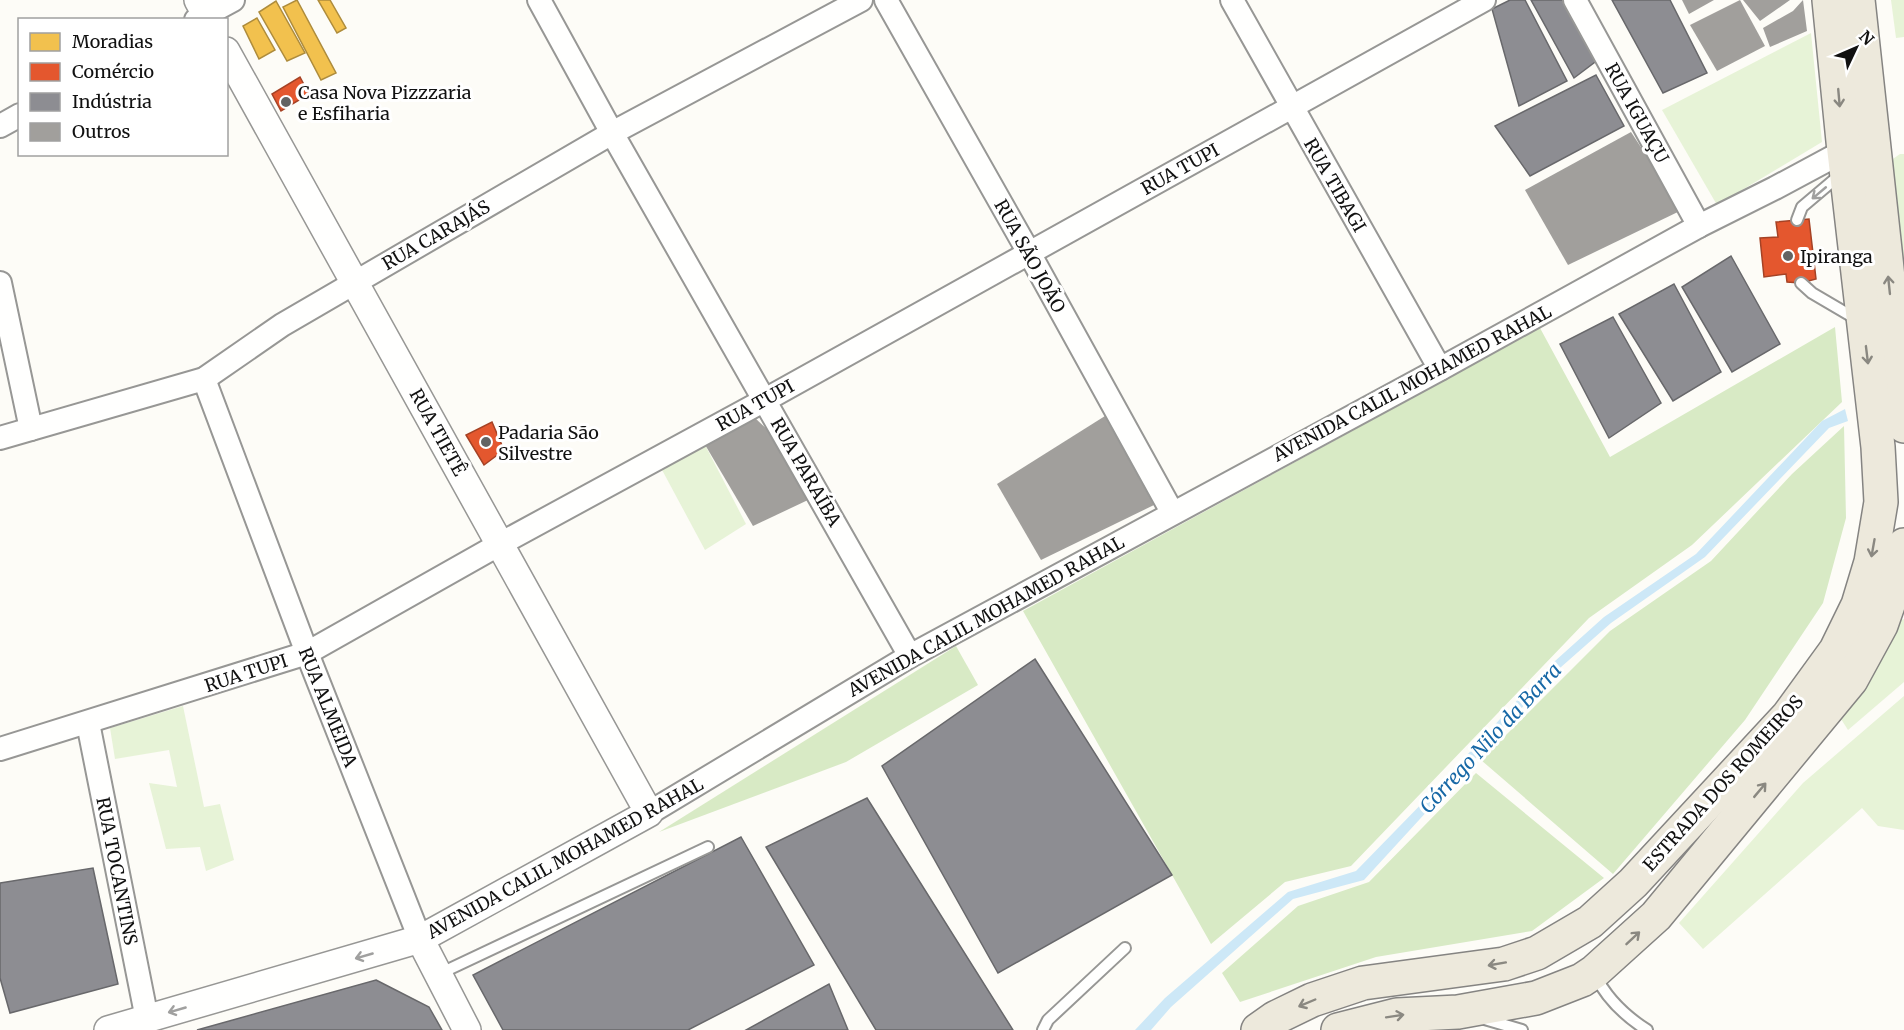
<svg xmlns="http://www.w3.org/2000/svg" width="1904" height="1030" viewBox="0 0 1904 1030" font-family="Merriweather,serif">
  <rect width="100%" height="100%" fill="#fdfcf7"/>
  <!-- green -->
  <g fill="#e7f3d7">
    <path d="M1891,0H1904V37L1896,38Z"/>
    <path d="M1811,33L1822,142L1717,205L1662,110Z"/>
    <path d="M1900,154H1904V288L1890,161Z"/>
    <path d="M704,443L746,524L705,550L661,468Z"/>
    <path d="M1904,619V682L1848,730L1836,711L1900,620Z"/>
    <path d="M1904,696V830L1878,826L1862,808L1703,949L1679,923L1803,783Z"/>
    <path d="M183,706L204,807L220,804L234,860L206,871L200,847L166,849L149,783L177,787L169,750L115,759L110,728Z"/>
  </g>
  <!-- forest -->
  <g fill="#d8eac5">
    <path d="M1835,327L1842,402L1692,545L1589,618L1351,866L1285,882L1211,944L1023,611L1540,328L1610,457Z"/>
    <path d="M1844,426L1846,518L1823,603L1745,720L1613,874L1481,760L1610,631L1711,561L1792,474Z"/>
    <path d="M956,646L978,685L846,762L659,832Z"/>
    <path d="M1476,773L1604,878L1532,931L1376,957L1240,1002L1222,973L1298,906L1369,882Z"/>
  </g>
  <!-- water -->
  <path fill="#cde8f7" d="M1845,409L1848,421L1829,428L1705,557L1611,623L1552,675L1364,880L1293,899L1171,1007L1151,1030H1135L1165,998L1288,892L1356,871L1434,791L1545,670L1604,617L1696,554L1822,421Z"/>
  <!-- homes -->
  <g fill="#f2c14e" stroke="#ae8c3c" stroke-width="1.5">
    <path d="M297,0L336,73L321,80L283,7Z"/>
    <path d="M318,0H330L346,28L337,33Z"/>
    <path d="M276,1L305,53L287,61L259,12Z"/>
    <path d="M257,18L275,50L259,59L243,26Z"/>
  </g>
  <!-- shops -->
  <g fill="#e4572e" stroke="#a54225" stroke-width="1.5">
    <path d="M300,77L309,94L281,111L272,94Z"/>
    <path d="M1809,219L1816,279L1801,283L1787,282L1786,274L1764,277L1760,238L1778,237L1776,222Z"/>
    <path d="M492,422L504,450L484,465L466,435Z"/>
  </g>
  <!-- industry -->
  <g fill="#8d8d92" stroke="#68686b" stroke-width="1.5">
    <path d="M1510,0H1525L1567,81L1519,106L1492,9Z"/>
    <path d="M1531,0H1566L1599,59L1574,78Z"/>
    <path d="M1612,0H1670L1707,73L1663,93Z"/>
    <path d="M1596,75L1624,126L1530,176L1495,126Z"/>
    <path d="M1731,256L1780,344L1732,372L1682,287Z"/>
    <path d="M1674,284L1721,372L1673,401L1619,314Z"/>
    <path d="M1613,317L1661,403L1609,438L1560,344Z"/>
    <path d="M1035,659L1172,875L998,973L882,766Z"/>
    <path d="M867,798L1013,1030H876L766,847Z"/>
    <path d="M741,837L814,965L688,1030H503L473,975Z"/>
    <path d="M93,868L118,984L10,1013L0,978V883Z"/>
    <path d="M376,980L429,1007L442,1030H197Z"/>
    <path d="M829,984L848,1030H746Z"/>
  </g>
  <!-- building -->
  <g fill="#a19f9c">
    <path d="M1682,0H1714L1689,14Z"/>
    <path d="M1740,0L1765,46L1717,71L1690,25Z"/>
    <path d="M1743,0H1790L1760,21Z"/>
    <path d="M1803,0L1807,31L1770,47L1763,28L1793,11Z"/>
    <path d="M1631,132L1682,210L1568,265L1525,190Z"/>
    <path d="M1105,416L1154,505L1041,560L997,484Z"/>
    <path d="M754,417L772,434L808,500L753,526L704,443Z"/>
  </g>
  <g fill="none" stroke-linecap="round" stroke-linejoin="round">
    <!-- service casing -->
    <g stroke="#979795" stroke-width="14">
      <g id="service">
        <path d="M1797,220L1802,207L1841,174"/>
        <path d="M1801,283L1812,293L1858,320"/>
        <path d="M439,974L708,847"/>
        <path d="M1595,975C1607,999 1625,1016 1647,1030"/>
        <path d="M1481,1018L1522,1030"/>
        <path d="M1043,1030L1048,1020L1125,948"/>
      </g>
    </g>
    <!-- minor casing -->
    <g stroke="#979795" stroke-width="26">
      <g id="minor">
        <path d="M539,0L612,133L910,656"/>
        <path d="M886,0L1028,251L1172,512"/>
        <path d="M1232,0L1440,369"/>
        <path d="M1575,0L1699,226"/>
        <path d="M196,20L233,0"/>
        <path d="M0,126L20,115"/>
        <path d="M0,283L31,429"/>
        <path d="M204,379L307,653L420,939"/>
        <path d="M0,438L204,379L282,325L612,133L861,0"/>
        <path d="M88,723L147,1019"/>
        <path d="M0,749L307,653L500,544L765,400L1484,0"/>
        <path d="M649,813L910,656L1440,369L1699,226L1775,188L1844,151"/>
      </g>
    </g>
    <!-- tertiary casing -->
    <g stroke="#979795" stroke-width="30">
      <g id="tertiary">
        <path d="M198,0L209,20"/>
        <path d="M420,939L467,1030"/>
        <path d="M108,1030L420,939L649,813L226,51"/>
      </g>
    </g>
    <!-- primary casing -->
    <g stroke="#858482" stroke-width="36">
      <g id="primary">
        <path d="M1858,0L1904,426"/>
        <path d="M1258,1030L1275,1018L1312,1000L1363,983L1504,964L1537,953L1590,922L1633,883L1788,716L1836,650L1858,605L1871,562L1881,502L1878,447L1844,151L1829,0"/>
        <path d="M1338,1030L1397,1015L1458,1012L1536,998L1582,980L1594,972L1656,916L1851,680L1881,625L1901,568L1904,545"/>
      </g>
    </g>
    <!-- service -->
    <use href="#service" stroke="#fffffe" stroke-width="10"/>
    <!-- minor -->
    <use href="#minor" stroke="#fffffe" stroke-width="22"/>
    <!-- tertiary -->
    <use href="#tertiary" stroke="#fffffe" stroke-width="27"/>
    <!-- primary -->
    <use href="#primary" stroke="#ede9dc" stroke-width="33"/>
  </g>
  <!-- one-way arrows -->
  <defs><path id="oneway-shaft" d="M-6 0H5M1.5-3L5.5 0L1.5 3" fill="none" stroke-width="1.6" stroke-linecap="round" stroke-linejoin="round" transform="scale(1.5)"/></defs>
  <g stroke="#8a8881">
    <use href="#oneway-shaft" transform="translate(1839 98) rotate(85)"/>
    <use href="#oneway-shaft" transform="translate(1889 285) rotate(-96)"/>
    <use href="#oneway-shaft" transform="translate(1867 355) rotate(83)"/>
    <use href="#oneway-shaft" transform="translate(1873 548) rotate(100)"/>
    <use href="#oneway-shaft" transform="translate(1760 790) rotate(-50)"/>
    <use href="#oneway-shaft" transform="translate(1633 938) rotate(-43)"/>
    <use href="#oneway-shaft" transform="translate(1497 964) rotate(170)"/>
    <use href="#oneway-shaft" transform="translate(1307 1003) rotate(157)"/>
    <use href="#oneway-shaft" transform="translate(1395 1016) rotate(-9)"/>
  </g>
  <g stroke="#a0a09f">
    <use href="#oneway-shaft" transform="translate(1819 193) rotate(140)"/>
    <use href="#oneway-shaft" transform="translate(364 956) rotate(164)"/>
    <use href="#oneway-shaft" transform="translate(177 1010) rotate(164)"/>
  </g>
  <!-- markers -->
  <g fill="#646362" stroke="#fff" stroke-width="2">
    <circle cx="286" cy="102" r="6"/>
    <circle cx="1788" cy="256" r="6"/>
    <circle cx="486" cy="442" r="6"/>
  </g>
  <g text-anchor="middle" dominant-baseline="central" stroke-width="6" stroke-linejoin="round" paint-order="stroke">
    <!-- poi labels -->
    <g font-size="18" fill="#111" stroke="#fff" text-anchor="start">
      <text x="298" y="92">Casa Nova Pizzzaria<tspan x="298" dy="21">e Esfiharia</tspan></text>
      <text x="1800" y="256">Ipiranga</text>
      <text x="498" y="432">Padaria São<tspan x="498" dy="21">Silvestre</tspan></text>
    </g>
    <!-- street labels -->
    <g font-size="18" fill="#111" stroke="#fff">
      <text transform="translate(1637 113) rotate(61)">RUA IGUAÇU</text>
      <text transform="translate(1180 169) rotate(-29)">RUA TUPI</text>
      <text transform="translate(1335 185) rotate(60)">RUA TIBAGI</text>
      <text transform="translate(436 235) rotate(-30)">RUA CARAJÁS</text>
      <text transform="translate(1030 256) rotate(61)">RUA SÃO JOÃO</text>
      <text transform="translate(1412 383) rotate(-28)">AVENIDA CALIL MOHAMED RAHAL</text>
      <text transform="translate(755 405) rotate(-29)">RUA TUPI</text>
      <text transform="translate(438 432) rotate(61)">RUA TIETÊ</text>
      <text transform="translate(806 472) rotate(60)">RUA PARAÍBA</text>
      <text transform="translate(986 616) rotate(-29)">AVENIDA CALIL MOHAMED RAHAL</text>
      <text transform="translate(246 673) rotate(-18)">RUA TUPI</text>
      <text transform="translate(328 707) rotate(68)">RUA ALMEIDA</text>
      <text transform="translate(1723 783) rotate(-48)">ESTRADA DOS ROMEIROS</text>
      <text transform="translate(565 858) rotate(-29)">AVENIDA CALIL MOHAMED RAHAL</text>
      <text transform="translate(117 871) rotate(79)">RUA TOCANTINS</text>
    </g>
    <!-- water labels -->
    <g font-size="20" font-style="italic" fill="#1768a6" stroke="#fff">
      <text transform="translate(1490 738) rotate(-47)">Córrego Nilo da Barra</text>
    </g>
  </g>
  <!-- legend -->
  <rect x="18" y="18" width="210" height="138" fill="#ffffff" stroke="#a0a0a0" stroke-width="1.5"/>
  <rect x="30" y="33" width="30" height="18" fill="#f2c14e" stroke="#a0a0a0" stroke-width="1.5"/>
  <text x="72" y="48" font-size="18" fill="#111111">Moradias</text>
  <rect x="30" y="63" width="30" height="18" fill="#e4572e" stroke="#a0a0a0" stroke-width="1.5"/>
  <text x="72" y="78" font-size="18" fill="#111111">Comércio</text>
  <rect x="30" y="93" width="30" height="18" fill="#8d8d92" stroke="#a0a0a0" stroke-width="1.5"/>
  <text x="72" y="108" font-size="18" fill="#111111">Indústria</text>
  <rect x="30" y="123" width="30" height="18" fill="#a19f9c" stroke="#a0a0a0" stroke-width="1.5"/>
  <text x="72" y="138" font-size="18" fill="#111111">Outros</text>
  <!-- north arrow -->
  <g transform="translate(1856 48) rotate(46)" stroke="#ffffff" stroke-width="4.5" paint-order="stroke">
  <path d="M0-4.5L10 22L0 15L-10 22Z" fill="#111111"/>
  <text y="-9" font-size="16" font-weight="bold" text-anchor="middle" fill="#111111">N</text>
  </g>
</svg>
